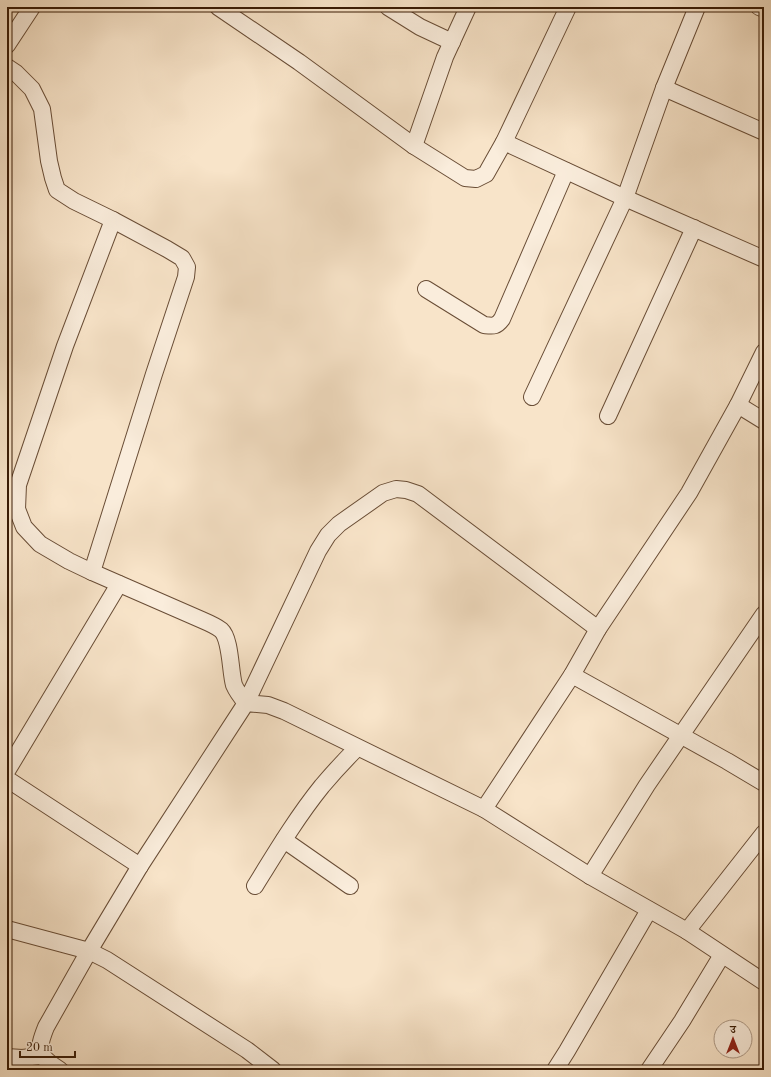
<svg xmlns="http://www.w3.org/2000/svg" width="771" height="1077" viewBox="0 0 771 1077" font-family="'Old Standard TT','Noto Serif Devanagari',serif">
  <rect width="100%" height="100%" fill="#f8e4c9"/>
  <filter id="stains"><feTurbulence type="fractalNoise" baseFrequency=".005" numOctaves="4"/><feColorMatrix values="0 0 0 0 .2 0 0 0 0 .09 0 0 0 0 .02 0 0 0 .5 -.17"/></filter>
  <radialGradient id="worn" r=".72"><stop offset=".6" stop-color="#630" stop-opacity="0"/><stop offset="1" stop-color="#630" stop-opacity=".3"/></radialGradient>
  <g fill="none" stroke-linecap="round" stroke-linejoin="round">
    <!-- minor casing -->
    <g stroke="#694d36" stroke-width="18">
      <g id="minor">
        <path d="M218,7L299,62L414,146L465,178L476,179L486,174L504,142L568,7"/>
        <path d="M388,7L420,27L452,42"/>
        <path d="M759,7L764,9"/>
        <path d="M7,45L32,7"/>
        <path d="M7,67L16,73L32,89L42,109L49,161L53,178L57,190L74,201L113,220L167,249L182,258L187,267L186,277L154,374L92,572"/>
        <path d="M664,88L764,132"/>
        <path d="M504,142L625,198L764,259"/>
        <path d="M414,146L445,57L468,7"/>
        <path d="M113,220L65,346L18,485L17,509L24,527L40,544L69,561L92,572L202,620C209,623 216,626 221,630C231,639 230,671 234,685C237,692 241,697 246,703L318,551L328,535L339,524L383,493L396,489L406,490L418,494L598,629"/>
        <path d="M426,289L484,325C493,326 496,327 502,319L566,171"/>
        <path d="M532,397L625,198L664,88L697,7"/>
        <path d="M738,405L764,421"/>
        <path d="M608,416L694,228"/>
        <path d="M572,675L727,761L764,783"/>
        <path d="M7,771L119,584"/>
        <path d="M7,779L140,866"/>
        <path d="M484,809L572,675L598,629L689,493L738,405L764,352"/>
        <path d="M284,840L350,886"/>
        <path d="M590,876L647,785L764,614"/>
        <path d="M255,886C276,852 297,817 322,786C333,773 345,760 357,748"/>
        <path d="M7,929L89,951L107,960L247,1050L273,1070"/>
        <path d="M687,931L764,982"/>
        <path d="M7,1057L22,1058L41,1056"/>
        <path d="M60,1070C38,1056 36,1052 46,1027L89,951L140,866L246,703L268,705L284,711L484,809L590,876L687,931L764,833"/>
        <path d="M555,1070L567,1051L649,910"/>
        <path d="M649,1070L682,1021L722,955"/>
      </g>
    </g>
    <!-- minor -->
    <use href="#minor" stroke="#faeddc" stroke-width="16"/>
  </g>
  <!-- margin -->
  <rect width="771" height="1077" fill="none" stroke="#f8e4c9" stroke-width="24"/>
  <rect x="8" y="8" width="755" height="1061" fill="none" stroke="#391b05" stroke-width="2"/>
  <rect x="12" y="12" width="747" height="1053" fill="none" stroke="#391b05"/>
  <!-- north arrow -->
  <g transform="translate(733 1039)"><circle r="19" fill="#faeddc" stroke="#ad9986"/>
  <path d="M0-3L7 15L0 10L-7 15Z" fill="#8f2418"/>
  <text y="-6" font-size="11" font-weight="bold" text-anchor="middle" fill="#391b05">उ</text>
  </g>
  <!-- scale -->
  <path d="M20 1051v6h55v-6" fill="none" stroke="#391b05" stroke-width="2"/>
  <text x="26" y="1051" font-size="12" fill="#391b05" stroke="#faeddc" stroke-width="3" paint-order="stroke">20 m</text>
  <rect width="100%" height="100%" filter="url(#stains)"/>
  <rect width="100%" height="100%" fill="url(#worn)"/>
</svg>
